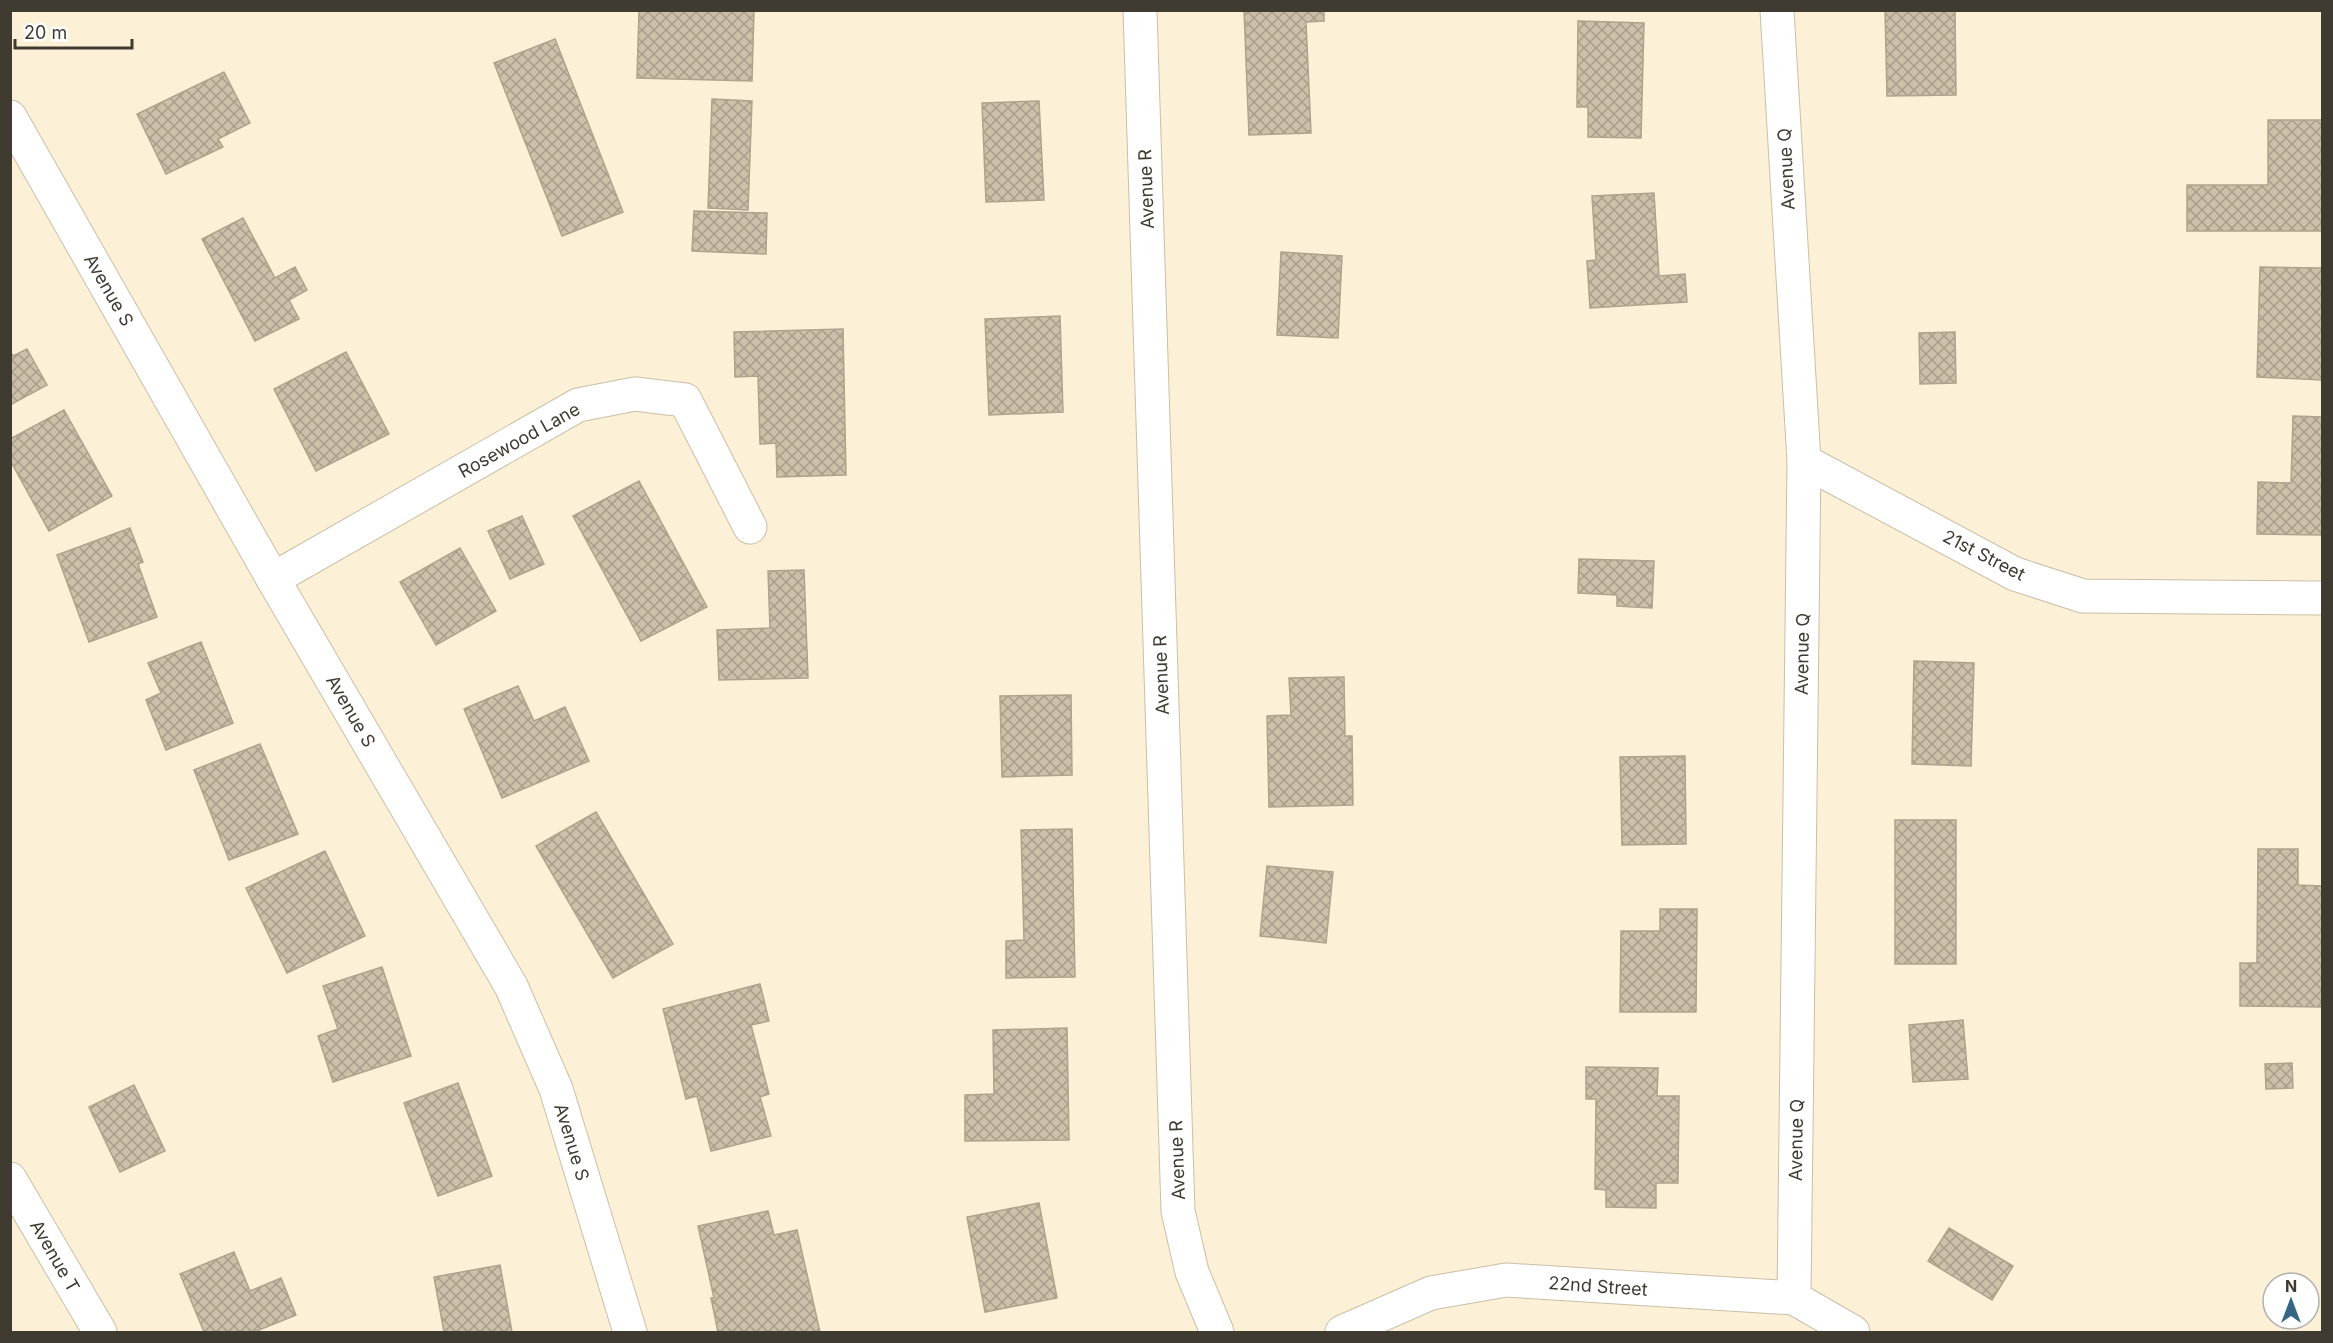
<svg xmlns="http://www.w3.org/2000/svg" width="2333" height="1343" viewBox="0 0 2333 1343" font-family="Inter,sans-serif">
  <defs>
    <pattern id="building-cross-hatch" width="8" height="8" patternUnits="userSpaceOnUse" patternTransform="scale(1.5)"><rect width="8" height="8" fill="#ccc0a9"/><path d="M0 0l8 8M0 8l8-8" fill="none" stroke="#a79d8a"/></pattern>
  </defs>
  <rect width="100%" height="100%" fill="#fcf0d7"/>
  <!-- building -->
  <g fill="url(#building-cross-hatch)" stroke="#aea38b" stroke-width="1.5">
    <path d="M639,10H754L752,81L637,78Z"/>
    <path d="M1244,10H1324V21L1306,22L1311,133L1249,135Z"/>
    <path d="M1885,10H1978L1955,11L1956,95L1887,96Z"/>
    <path d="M1578,21L1644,23L1641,138L1588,137V107H1577Z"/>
    <path d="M555,39L623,212L562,236L494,63Z"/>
    <path d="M224,72L250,123L218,139L223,147L166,174L137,114Z"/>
    <path d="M712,99L752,101L748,210L708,208Z"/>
    <path d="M1039,101L1044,200L986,202L982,103Z"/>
    <path d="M2268,120H2322V231H2187V185H2268Z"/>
    <path d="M1654,193L1659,276L1685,274L1687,302L1590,308L1587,261L1596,260L1592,196Z"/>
    <path d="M694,211L767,213L766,254L692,251Z"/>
    <path d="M243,218L275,278L295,267L307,290L289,300L299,319L255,341L202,239Z"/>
    <path d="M1281,252L1342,256L1338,338L1277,335Z"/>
    <path d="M2260,267L2322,268V380L2257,377Z"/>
    <path d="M1060,316L1063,412L989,415L985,319Z"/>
    <path d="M843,329L846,475L777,477L776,443L760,444L758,376L735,377L734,332Z"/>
    <path d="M1955,332L1956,383L1920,384L1919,333Z"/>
    <path d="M27,349L47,385L10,405V351L13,356Z"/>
    <path d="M346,352L389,434L316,471L274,389Z"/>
    <path d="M64,410L112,496L49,531L10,460V439Z"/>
    <path d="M2293,416L2322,417V535L2257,534L2258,482L2291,483Z"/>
    <path d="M639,481L707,607L641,641L573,516Z"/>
    <path d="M522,516L544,564L510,579L488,531Z"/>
    <path d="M130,528L143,562L138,564L157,617L89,642L57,555Z"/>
    <path d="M460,548L496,611L436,645L400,582Z"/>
    <path d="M1579,559L1654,561L1652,608L1617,606V595L1578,593Z"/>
    <path d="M804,570L808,678L719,680L717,630L770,628L768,571Z"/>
    <path d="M201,642L233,723L166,750L146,700L161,693L148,663Z"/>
    <path d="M1914,661L1974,663L1971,766L1912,764Z"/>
    <path d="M1344,677L1345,736H1352L1353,805L1269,807L1267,716L1291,715L1289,678Z"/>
    <path d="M518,686L534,721L565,707L589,761L502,798L464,709Z"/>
    <path d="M1071,695L1072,775L1002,777L1000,696Z"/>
    <path d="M260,744L298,834L229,860L194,770Z"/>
    <path d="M1685,756L1686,844L1622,845L1620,757Z"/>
    <path d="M596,812L673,944L613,978L536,846Z"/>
    <rect x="1895" y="820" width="61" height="144"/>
    <path d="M1072,829L1075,977L1006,978V941L1024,940L1021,830Z"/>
    <path d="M2258,849H2298V885L2322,886V1007L2240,1006V963H2257Z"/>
    <path d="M325,851L365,936L287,973L246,888Z"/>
    <path d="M1267,866L1333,872L1326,943L1260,936Z"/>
    <path d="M1660,909H1697L1696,1012H1620L1621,931H1660Z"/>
    <path d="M382,967L411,1056L333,1082L318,1036L338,1029L323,986Z"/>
    <path d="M760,984L769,1021L751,1025L769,1094L760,1097L771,1136L711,1151L697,1096L686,1099L663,1009Z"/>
    <path d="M1963,1020L1968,1079L1913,1082L1909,1025Z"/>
    <path d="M1067,1028L1069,1140L965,1141V1095L994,1094L993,1030Z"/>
    <path d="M2292,1063L2293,1088L2266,1089L2265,1064Z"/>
    <path d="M1586,1067L1658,1068L1657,1096H1679L1678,1183H1656V1208L1606,1207V1190L1595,1189L1596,1099H1586Z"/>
    <path d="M458,1083L492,1176L438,1196L404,1103Z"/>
    <path d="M134,1085L165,1151L120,1172L89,1107Z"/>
    <path d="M1039,1203L1057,1298L985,1312L967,1217Z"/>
    <path d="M768,1211L774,1235L797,1230L820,1332H718L711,1298H714L698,1226Z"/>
    <path d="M1949,1228L2013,1266L1992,1300L1928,1261Z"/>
    <path d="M234,1252L250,1291L281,1278L296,1315L254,1332H204L180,1274Z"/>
    <path d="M500,1265L512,1332H444L434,1277Z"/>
  </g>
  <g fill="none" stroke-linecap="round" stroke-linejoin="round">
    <!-- minor casing -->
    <g stroke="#cabfa7" stroke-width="35">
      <g id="minor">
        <path d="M1140,10L1178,1211L1192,1272L1217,1332"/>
        <path d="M1777,10L1804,461L1794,1298"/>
        <path d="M10,117L273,579L511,986L556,1089L630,1332"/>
        <path d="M1804,461L2015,574L2083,596L2322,598"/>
        <path d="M273,579L578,405L635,394L685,400L750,527"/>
        <path d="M10,1179L100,1332"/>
        <path d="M1342,1332L1431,1293L1506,1280L1794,1298L1853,1332"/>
      </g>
    </g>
    <!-- minor -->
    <use href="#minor" stroke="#fff" stroke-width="33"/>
  </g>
  <g text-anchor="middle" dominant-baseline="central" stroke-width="6" stroke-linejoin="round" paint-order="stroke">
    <!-- street labels -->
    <g font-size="18" fill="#403b31" stroke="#fff">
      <text transform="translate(1786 169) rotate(-93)">Avenue Q</text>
      <text transform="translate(1146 189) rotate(-92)">Avenue R</text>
      <text transform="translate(109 290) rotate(60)">Avenue S</text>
      <text transform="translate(519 440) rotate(-29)">Rosewood Lane</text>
      <text transform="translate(1984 555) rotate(27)">21st Street</text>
      <text transform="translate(1802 654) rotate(-89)">Avenue Q</text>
      <text transform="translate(1161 675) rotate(-92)">Avenue R</text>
      <text transform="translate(351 711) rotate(60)">Avenue S</text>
      <text transform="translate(1796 1140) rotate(-89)">Avenue Q</text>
      <text transform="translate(572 1142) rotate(73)">Avenue S</text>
      <text transform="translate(1177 1160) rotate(-92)">Avenue R</text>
      <text transform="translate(55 1256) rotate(60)">Avenue T</text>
      <text transform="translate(1598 1286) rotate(4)">22nd Street</text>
    </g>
  </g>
  <!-- border -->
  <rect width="2333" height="1343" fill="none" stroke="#403b31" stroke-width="24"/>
  <!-- north arrow -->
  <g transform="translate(2291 1301)"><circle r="28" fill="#ffffff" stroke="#b3b1ad" stroke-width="1.5"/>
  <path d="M0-4.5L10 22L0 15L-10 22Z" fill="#346885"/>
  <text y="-9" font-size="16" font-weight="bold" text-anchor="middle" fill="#403b31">N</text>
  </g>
  <!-- scale -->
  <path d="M15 39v9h117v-9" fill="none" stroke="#403b31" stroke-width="3"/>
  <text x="24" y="39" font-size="18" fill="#403b31" stroke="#ffffff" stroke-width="4.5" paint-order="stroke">20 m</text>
</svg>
